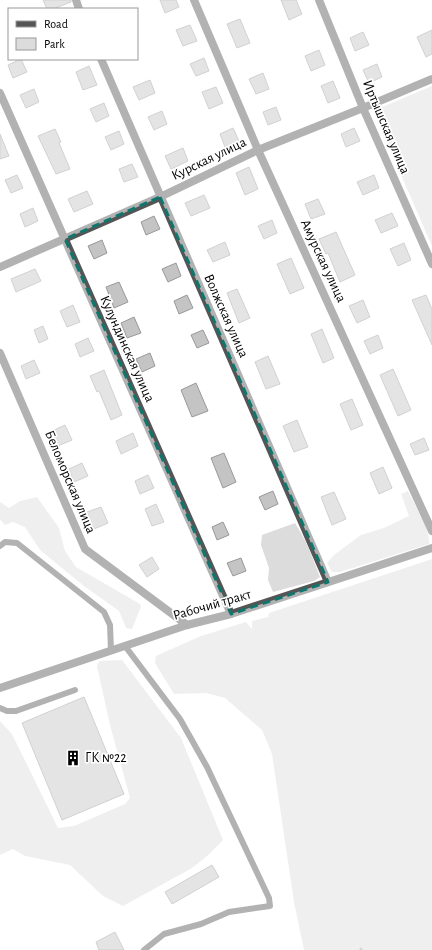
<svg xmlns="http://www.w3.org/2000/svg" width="432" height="950" viewBox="0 0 432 950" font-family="'Alegreya Sans',sans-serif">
  <rect width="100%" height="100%" fill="#fff"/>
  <!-- green -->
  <g fill="#dcdcdc">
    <path d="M432,86V246L374,113L375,110Z"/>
    <path d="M408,491C413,502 432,533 429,544L340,572H332L327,563L334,555L361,535L384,528L409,516L401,494Z"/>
    <path d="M37,497L59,528L65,551L76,567L140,604L141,607L132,629L126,628L119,611L84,586L40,550L25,527L13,522L5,525L0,519V502L9,508L20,501Z"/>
    <path d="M295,523C306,539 313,559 320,577L314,581L273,592L268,580L269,568L261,545L262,535Z"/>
    <path d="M432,559V950H304L294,902L272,754L262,730L225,698L206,693L174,694L155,663L156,656L201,636L246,622L252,629V621L268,617L269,613Z"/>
    <path d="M122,660L181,738L223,840L207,856L192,868L123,906L103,896L70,865L25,856L13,849L0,855V721L12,734L58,828L74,826L125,804L130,798L110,725L97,666L99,661Z"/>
  </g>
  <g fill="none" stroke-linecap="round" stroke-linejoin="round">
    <!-- stream -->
    <path stroke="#a3a3a3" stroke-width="3" d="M361,949V950"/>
  </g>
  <!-- building -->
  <g fill="#c4c4c4" stroke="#999">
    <path d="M43,0H71V2L53,9H47Z"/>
    <path d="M160,0H176L179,7L165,13Z"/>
    <path d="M281,0H296L302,14L289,20Z"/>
    <path d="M240,19L250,43L237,48L227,24Z"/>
    <path d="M190,25L197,41L183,46L176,30Z"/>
    <path d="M432,30V54L426,57L417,37Z"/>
    <path d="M363,32L369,45L355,51L350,38Z"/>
    <path d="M319,50L325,65L311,71L305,56Z"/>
    <path d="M204,58L209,71L196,76L190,64Z"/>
    <path d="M21,59L27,72L13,78L8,65Z"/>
    <path d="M377,64L382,77L369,83L363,70Z"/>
    <path d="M89,66L97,85L83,90L76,72Z"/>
    <path d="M263,73L269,89L256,94L249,79Z"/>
    <path d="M150,80L155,93L139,100L133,87Z"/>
    <path d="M333,81L340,98L328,103L321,86Z"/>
    <path d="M216,87L223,103L209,109L202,92Z"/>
    <path d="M34,89L39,102L26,108L20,95Z"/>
    <path d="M104,103L109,116L96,122L90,109Z"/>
    <path d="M276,107L281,120L268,125L263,112Z"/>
    <path d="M162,111L167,124L154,130L148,117Z"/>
    <path d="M233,128L239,141L225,147L220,134Z"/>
    <path d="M354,128L360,141L346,147L341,134Z"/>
    <path d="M55,129L61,142L59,143L70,169L56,174L38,136Z"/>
    <path d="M119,131L124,144L111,150L105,137Z"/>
    <path d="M0,134L9,156L0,159Z"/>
    <path d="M183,148L188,161L171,169L165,156Z"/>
    <path d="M132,164L138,177L124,182L119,169Z"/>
    <path d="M249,167L258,189L245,195L236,173Z"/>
    <path d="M17,175L23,188L11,193L5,180Z"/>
    <path d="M374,175L379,188L363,195L357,182Z"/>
    <path d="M87,191L93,204L74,212L68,199Z"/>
    <path d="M204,195L210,208L191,216L185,203Z"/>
    <path d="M318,199L325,214L311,219L305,204Z"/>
    <path d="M33,208L38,221L25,227L20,214Z"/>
    <path d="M392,213L398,226L381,233L375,220Z"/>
    <path d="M154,216L160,229L146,235L141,222Z"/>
    <path d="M272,220L277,233L264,239L258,226Z"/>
    <path d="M336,232L355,275L340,282L328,253L326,254L319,239Z"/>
    <path d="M102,240L107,253L94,259L88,246Z"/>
    <path d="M225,242L230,255L213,262L207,250Z"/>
    <path d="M404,243L411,260L398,266L390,249Z"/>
    <path d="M291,258L304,288L290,294L277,264Z"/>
    <path d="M176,263L181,276L168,282L162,269Z"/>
    <path d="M35,269L41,281L16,292L11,279Z"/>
    <path d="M119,282L128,302L114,308L106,287Z"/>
    <path d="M237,289L250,318L239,323L227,293Z"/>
    <path d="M187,295L193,308L179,314L174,301Z"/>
    <path d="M426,295L432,309V345L412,300Z"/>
    <path d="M363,300L370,317L357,323L349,306Z"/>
    <path d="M73,305L80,322L67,327L60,311Z"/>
    <path d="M134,317L141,333L127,338L121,323Z"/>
    <path d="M43,326L48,339L39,343L34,330Z"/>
    <path d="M322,329L334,358L323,363L311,334Z"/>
    <path d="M203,330L209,343L197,348L191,335Z"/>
    <path d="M378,335L383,348L370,354L364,341Z"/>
    <path d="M88,338L94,351L80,357L75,344Z"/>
    <path d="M150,353L155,366L142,372L136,359Z"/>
    <path d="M268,356L280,384L266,389L255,362Z"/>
    <path d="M34,360L40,373L26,379L21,366Z"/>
    <path d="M393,369L411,410L398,416L380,375Z"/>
    <path d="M104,370L122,415L111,420L99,391L97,392L90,376Z"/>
    <path d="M196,383L208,411L192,417L181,390Z"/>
    <path d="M352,399L363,425L351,430L340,404Z"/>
    <path d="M297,420L308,447L294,452L283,426Z"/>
    <path d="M65,425L72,440L58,446L52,431Z"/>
    <path d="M133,433L138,446L121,454L116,441Z"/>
    <path d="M424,438L429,450L415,455L410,444Z"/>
    <path d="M224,453L236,482L223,488L211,458Z"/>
    <path d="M82,463L88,476L74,482L69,469Z"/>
    <path d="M383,467L392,488L379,494L370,473Z"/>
    <path d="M148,475L154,488L140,494L135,481Z"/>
    <path d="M273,491L278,504L265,510L259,497Z"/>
    <path d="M334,492L346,519L332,525L321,497Z"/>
    <path d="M156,504L164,522L152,526L145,509Z"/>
    <path d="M101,507L108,523L94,529L87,512Z"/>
    <path d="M223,522L229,535L217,540L212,527Z"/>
    <path d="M152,557L159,569L147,577L139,565Z"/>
    <path d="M241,558L246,571L233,576L227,563Z"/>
    <path d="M84,697L124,794L62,820L22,723Z"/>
    <path d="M212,865L219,877L172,904L165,892Z"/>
    <path d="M115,932L124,950H99L96,942Z"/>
  </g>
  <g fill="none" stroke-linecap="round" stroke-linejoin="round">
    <!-- service -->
    <g stroke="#555" stroke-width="6">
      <path d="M0,546L5,542L17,543L104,612L110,625L111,651"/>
      <path d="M125,646L180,719L207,767L269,898L270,906L229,912L201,924L164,934L144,950"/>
      <path d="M0,708L7,711H16L75,690"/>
    </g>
    <!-- minor -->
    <g stroke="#555" stroke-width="8">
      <path d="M76,0L79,9"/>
      <path d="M194,0L258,150L432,531"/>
      <path d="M319,0L363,108L432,264"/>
      <path d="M101,59L328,582"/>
      <path d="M0,93L231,614"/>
      <path d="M0,267L160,197L258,150L363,108L432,79"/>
      <path d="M0,353L85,549L187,625"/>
      <path d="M0,688L187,625L231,614L432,548"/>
    </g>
  </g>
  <!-- marked area -->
  <path d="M0 0H432V950H0ZM160,197L328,582L231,614L65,239Z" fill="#fff" fill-opacity=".55" fill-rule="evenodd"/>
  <path fill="none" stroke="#0f766e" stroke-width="3" stroke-dasharray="8 5" stroke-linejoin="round" d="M160,197L328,582L231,614L65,239Z"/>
  <!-- icons -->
  <defs>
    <g id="building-bare" transform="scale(1.2)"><path d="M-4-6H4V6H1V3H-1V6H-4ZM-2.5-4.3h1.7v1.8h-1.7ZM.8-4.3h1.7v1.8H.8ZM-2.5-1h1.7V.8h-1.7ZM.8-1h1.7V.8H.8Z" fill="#000" stroke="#fff" stroke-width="2.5" paint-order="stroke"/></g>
  </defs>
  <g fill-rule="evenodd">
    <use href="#building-bare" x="73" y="758"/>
  </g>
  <g text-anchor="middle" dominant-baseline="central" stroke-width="3.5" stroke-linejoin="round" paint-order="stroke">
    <!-- street labels -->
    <g font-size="14" fill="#000" stroke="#fff">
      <text transform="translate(386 127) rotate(67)">Иртышская улица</text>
      <text transform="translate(209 159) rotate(-26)">Курская улица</text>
      <text transform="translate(323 261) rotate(65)">Амурская улица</text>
      <text transform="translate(226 316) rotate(66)">Волжская улица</text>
      <text transform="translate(127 349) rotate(66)">Кулундинская улица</text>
      <text transform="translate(70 482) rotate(67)">Беломорская улица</text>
      <text transform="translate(212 605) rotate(-16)">Рабочий тракт</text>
    </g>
    <!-- poi labels -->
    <g font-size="14" fill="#000" stroke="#fff" text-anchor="start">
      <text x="85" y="758">ГК №22</text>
    </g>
  </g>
  <!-- legend -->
  <rect x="8" y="8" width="130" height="52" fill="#ffffff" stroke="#999999"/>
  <rect x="16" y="21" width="20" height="6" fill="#555555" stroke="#999999"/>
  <text x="44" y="28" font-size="12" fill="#000000">Road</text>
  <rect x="16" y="38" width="20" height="12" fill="#dcdcdc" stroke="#999999"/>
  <text x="44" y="48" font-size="12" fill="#000000">Park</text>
</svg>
